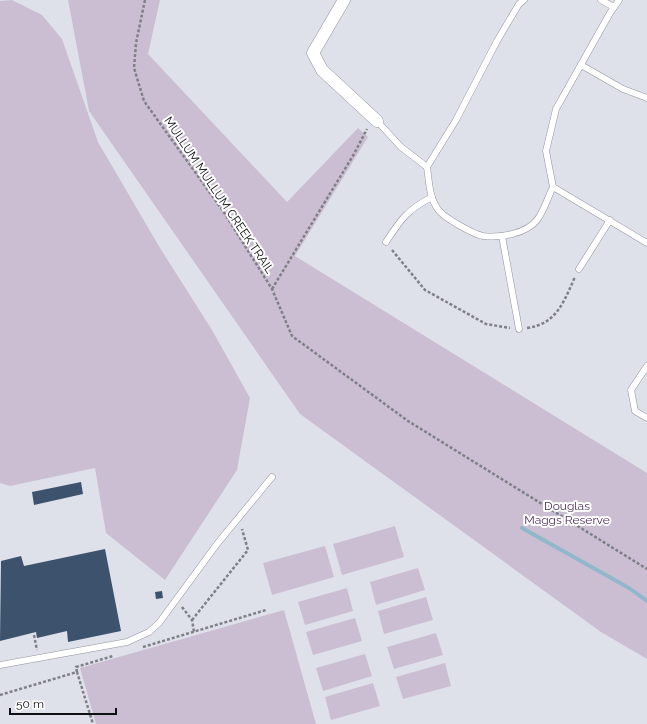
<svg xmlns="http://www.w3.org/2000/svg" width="647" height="724" viewBox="0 0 647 724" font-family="Raleway,sans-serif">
  <rect width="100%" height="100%" fill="#dfe1ea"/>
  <!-- green -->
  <g fill="#ccbed2">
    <path d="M12,0L42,15L62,39L98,142L160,248L212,330L250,398L237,470L165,580L106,533L95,468L10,486L0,483V1Z"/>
    <path d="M68,0H160L148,54L287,202L358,128L368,137L295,256L647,473V659L601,632L300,414L89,111Z"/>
    <path d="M395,526L404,557L342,575L333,544Z"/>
    <path d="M325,546L334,577L272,595L263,563Z"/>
    <path d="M418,568L425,590L376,605L370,582Z"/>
    <path d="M347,588L353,611L305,625L298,602Z"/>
    <path d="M426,597L433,620L384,634L378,611Z"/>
    <path d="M284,610L316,724H96L80,668Z"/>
    <path d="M355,618L362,641L313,655L306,632Z"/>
    <path d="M436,633L443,655L394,669L387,647Z"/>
    <path d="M365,654L372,676L323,691L316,668Z"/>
    <path d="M445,663L451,686L403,699L396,677Z"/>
    <path d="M373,683L380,706L331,720L325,697Z"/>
  </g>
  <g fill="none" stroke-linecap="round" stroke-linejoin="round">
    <!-- stream -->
    <path stroke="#91b7cd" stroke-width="4" d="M522,528L629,588L647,601"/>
  </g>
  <!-- building -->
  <g fill="#3d536d">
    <path d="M81,482L83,494L34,505L32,492Z"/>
    <path d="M105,549L121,631L68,642L67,631L37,638L36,632L0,641L1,561L21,556L24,566Z"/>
    <path d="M162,591L163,598L156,599L155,592Z"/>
  </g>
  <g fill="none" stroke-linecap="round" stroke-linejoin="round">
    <!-- lane casing -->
    <g stroke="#91939c" stroke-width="7">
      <g id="lane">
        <path d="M524,0L519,4L497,41L456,120L427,167C429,180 429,196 437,208C442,217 473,234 483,236C500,238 526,234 537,220C544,211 548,197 553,187"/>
        <path d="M601,0L614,7"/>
        <path d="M619,0L610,13L556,109L546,151L553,187L647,243"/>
        <path d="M581,65L623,89L647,98"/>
        <path d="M377,121L401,147L427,167"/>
        <path d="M502,236L519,329"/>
        <path d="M386,242C401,219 407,210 432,197"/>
        <path d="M579,269L610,220"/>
        <path d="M647,366L631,390L635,411L647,418"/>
        <path d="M0,665L127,642L149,632L159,623L217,544L272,477"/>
      </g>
    </g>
    <!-- street casing -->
    <g stroke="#91939c" stroke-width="13">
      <path id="street" d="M344,0L313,53L322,70L377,121"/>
    </g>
    <!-- path -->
    <g stroke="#7f8087" stroke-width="2.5" stroke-dasharray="3 2" stroke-linecap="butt">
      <path d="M145,0L136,43L134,68L144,101L223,211L272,289L292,336L408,421L647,569"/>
      <path d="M392,250L425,290L486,324L510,328"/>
      <path d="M272,289L354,154L367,129"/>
      <path d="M527,328C557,324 564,301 575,277"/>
      <path d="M182,607L192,620L194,632"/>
      <path d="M192,620L248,550L242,529"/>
      <path d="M34,635L37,650"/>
      <path d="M143,647L266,610"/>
      <path d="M77,672L76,667L113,656"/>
      <path d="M0,695L77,672L93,724"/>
    </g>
    <!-- lane -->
    <use href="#lane" stroke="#fff" stroke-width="6"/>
    <!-- street -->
    <use href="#street" stroke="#fff" stroke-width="12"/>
  </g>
  <g text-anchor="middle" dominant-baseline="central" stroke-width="4" stroke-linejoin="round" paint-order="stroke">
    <!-- street labels -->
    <g font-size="12" fill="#0f1013" stroke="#fff">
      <text transform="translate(219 195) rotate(56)">MULLUM MULLUM CREEK TRAIL</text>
    </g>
    <!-- park labels -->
    <g font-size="12" fill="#4e2f5b" stroke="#fff">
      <text x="567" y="506">Douglas<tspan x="567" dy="14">Maggs Reserve</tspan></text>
    </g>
  </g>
  <!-- scale -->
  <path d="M10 708v6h106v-6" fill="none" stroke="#0f1013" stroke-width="2"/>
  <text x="16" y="708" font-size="12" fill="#0f1013" stroke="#ffffff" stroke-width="3" paint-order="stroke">50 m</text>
</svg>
